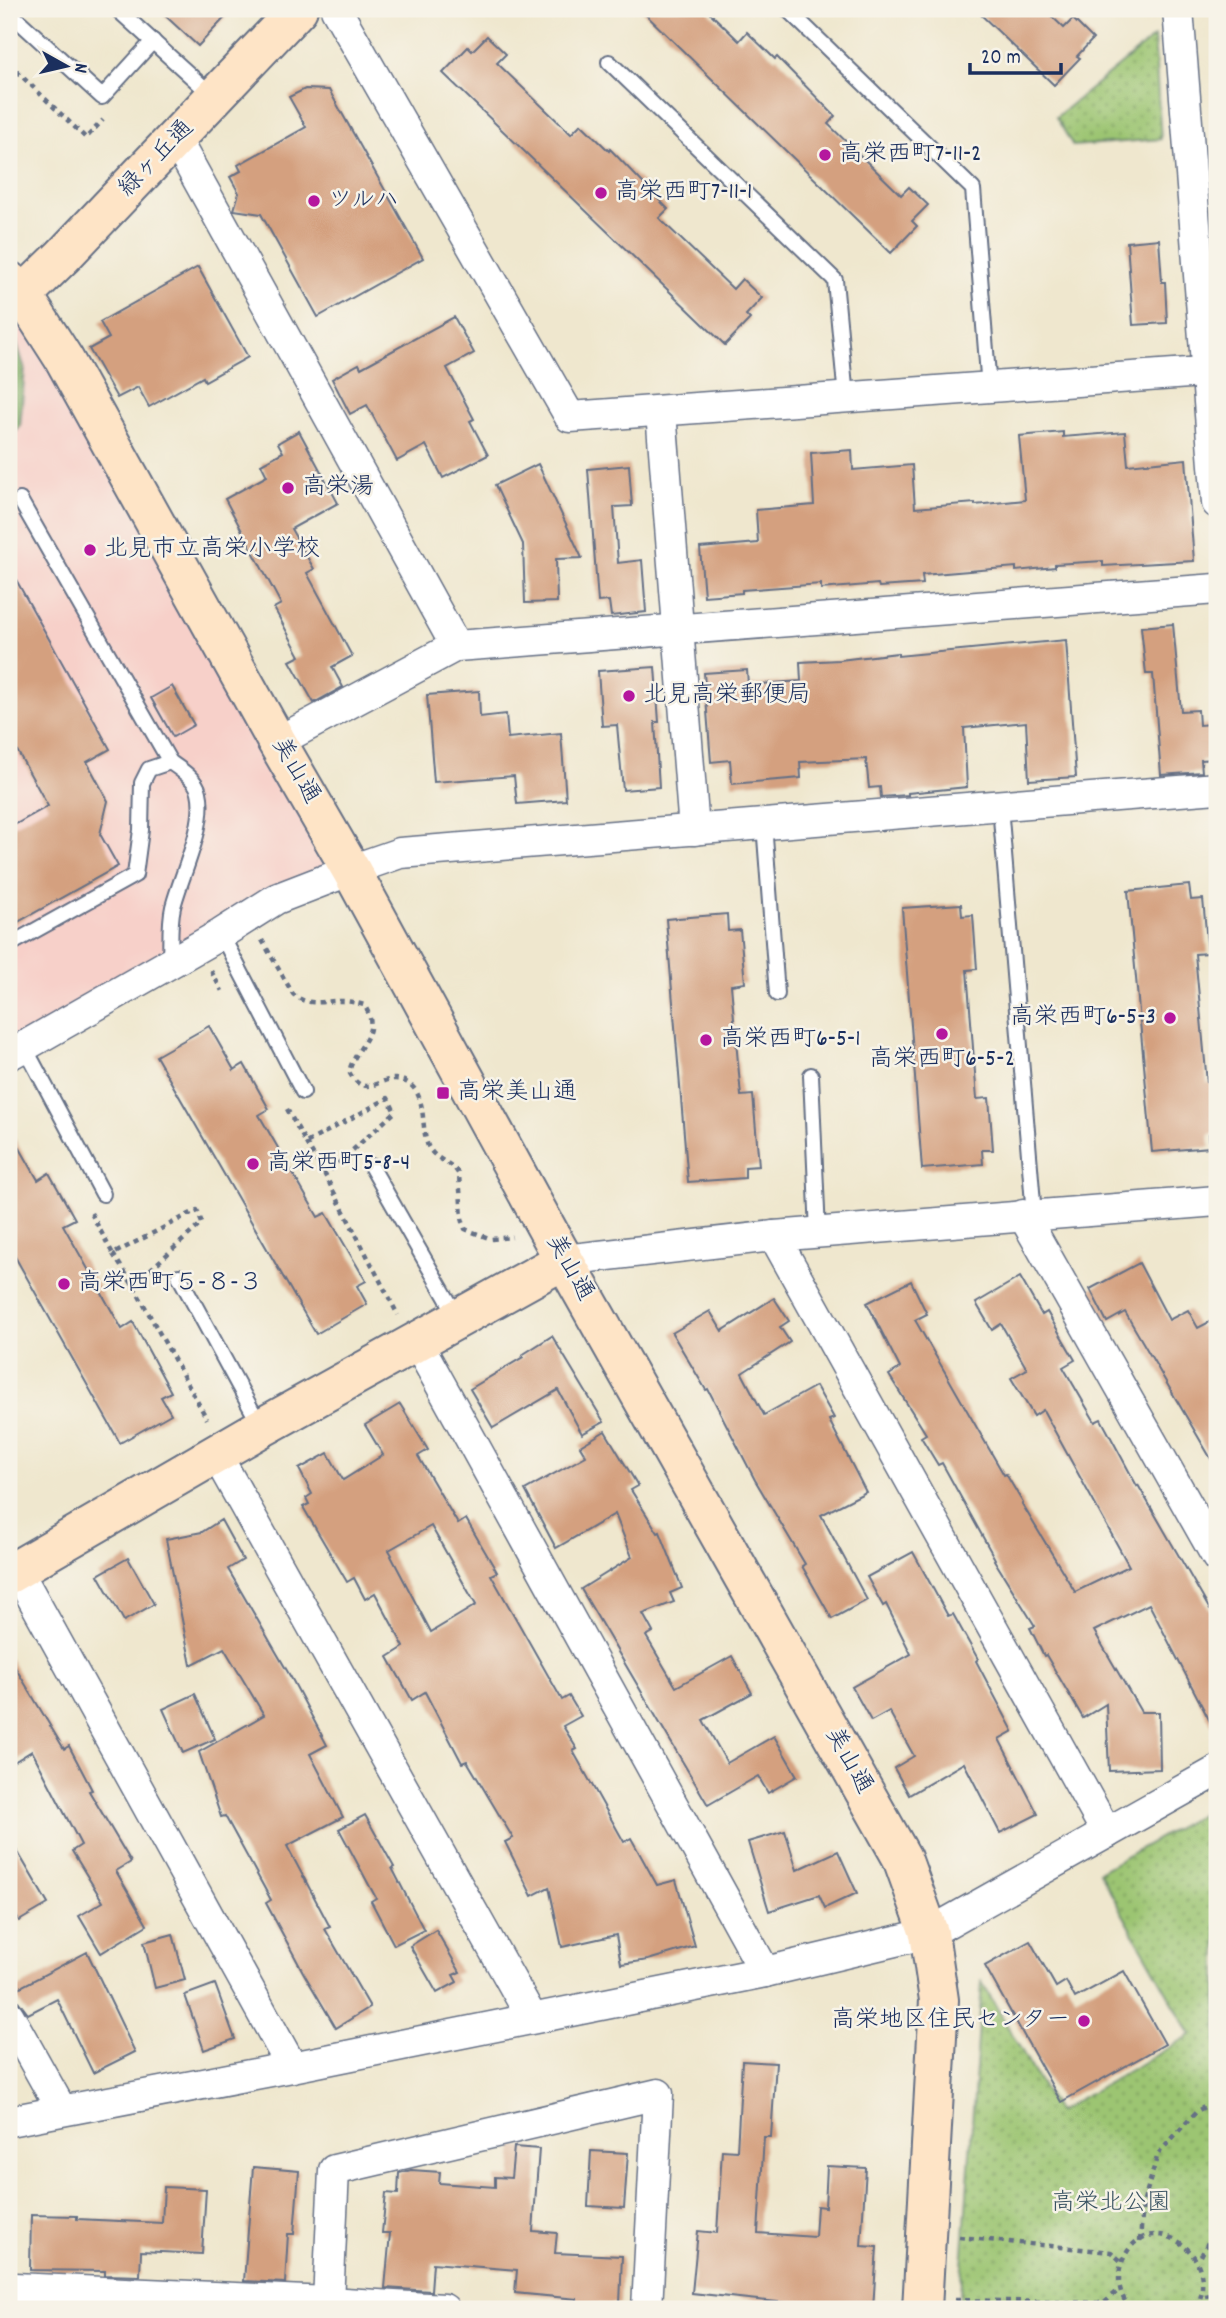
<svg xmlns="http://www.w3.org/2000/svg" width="1226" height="2318" viewBox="0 0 1226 2318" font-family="Dekko,'Klee One',sans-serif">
  <defs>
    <pattern id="grass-dots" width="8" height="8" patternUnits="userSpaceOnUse" patternTransform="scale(1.75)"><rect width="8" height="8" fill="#9cc572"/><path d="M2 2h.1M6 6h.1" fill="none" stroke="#7ea061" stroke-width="1.8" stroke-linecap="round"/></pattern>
    <pattern id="forest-firs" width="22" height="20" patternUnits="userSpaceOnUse" patternTransform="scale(1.75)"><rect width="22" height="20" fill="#7daa64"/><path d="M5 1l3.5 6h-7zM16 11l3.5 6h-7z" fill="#668b56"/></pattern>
  </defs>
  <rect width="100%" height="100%" fill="#f7f3e8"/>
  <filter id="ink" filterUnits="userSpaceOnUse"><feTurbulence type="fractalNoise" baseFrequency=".0143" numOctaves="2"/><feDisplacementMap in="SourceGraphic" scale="14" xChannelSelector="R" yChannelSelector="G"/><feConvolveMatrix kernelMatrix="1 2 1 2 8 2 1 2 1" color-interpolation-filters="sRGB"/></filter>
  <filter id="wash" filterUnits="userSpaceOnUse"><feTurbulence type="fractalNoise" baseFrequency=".00686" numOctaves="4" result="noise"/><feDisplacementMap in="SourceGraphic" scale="28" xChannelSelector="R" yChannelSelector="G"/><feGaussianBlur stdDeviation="1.57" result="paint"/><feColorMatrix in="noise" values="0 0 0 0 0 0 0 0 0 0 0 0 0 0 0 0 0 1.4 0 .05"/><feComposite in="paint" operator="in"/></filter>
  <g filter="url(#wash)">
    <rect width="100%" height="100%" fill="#efe7ce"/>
    <!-- built -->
    <path fill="#f7d0c9" d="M9,302L351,870L9,1055Z"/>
    <!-- grass -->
    <g fill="url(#grass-dots)" stroke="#5c7a68" stroke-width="2">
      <path d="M1154,37L1161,139L1073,146L1056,117Z"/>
      <path d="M1217,1805V2309H959L982,1982L1057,2112L1191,2035L1099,1872Z"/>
    </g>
    <!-- forest -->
    <path fill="url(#forest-firs)" stroke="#4c6c61" stroke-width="2" d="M13,331L25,369L20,427L9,439V333Z"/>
    <g id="blocks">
      <!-- building -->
      <g fill="#d4a07f" fill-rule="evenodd">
        <path d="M158,9H233L198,46Z"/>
        <path d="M640,9H706L739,41L747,32L775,59L777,57L835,116L828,124L901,195L909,187L928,205L912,221L917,226L891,253Z"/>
        <path d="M975,9H1044L1064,28L1073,19L1093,39L1077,56L1080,58L1054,85Z"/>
        <path d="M487,36L506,54L497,63L571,134L581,124L609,151L610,149L668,209L659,218L733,289L742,279L762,298L746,315L750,319L725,345L443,73L468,47L472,51Z"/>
        <path d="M305,89L329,90L423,258L318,317L261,214L234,210L239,193L230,177L241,171L238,165L306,127L289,97Z"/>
        <path d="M1159,239L1162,282H1165L1167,323L1133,325L1127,242Z"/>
        <path d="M198,267L248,357L205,381L203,377L149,407L138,387L117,398L89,349L109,338L100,322Z"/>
        <path d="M454,317L474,353L447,368L474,419L470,421L488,455L443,478L426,445L397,461L367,405L350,414L332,379L359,364L361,368Z"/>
        <path d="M299,431L338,503L291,529L314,569L307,573L352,656L332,667L343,687L314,703L290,661L300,656L274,608L281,604L225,499L267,476L261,464L283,452L278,443Z"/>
        <path d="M1063,432V437L1125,432L1128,465L1186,459L1194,561L1103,566V561L1055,564V567L1016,571V567L922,575L923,584L879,587L878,584L821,589V584L742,590V593L704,596L700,548L758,543L756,510L814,505L811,453L852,450L853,470L912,465L915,508L975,503V505L1025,500L1019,436Z"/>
        <path d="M538,464L582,558L556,559L557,602L525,603L523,544L495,485Z"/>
        <path d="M629,465L632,506L614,507L618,563L642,560L646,612L611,616L609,601L598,602L588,469Z"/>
        <path d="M9,567L110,749L87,762L108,801L100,834L118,866L9,927V828L48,806L9,736Z"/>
        <path d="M1173,624L1181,711L1198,710L1199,725L1212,724L1215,759L1201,760L1202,772L1161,775L1153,674H1146L1141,627Z"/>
        <path d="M1066,640L1076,777L1029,780L1026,722L964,728L967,787L908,793V795L881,797L880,787L869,788L866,759L800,762L801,778L732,784L730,760L711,762L704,673L747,670L748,685L801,681L800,662L840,660L898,653V656Z"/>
        <path d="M655,667L659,722H655L659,787L623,790L617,725L602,726L598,671Z"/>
        <path d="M172,686L194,725L173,737L151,698Z"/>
        <path d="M479,691L480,717L506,714L508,738L561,733L566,800L517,804L514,776L434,782L427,695Z"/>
        <path d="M1189,885L1191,900L1203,899L1208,953L1195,954L1207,1083L1217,1082V1133L1209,1134L1210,1147L1152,1152L1128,891Z"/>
        <path d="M961,904L962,916L973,915L977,969L967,970L977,1099L989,1098L993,1150H982L983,1164L922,1169L902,908Z"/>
        <path d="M727,914L728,931L740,930L745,983L731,985L741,1096L753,1095L759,1166L745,1167V1178L688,1182L666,919Z"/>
        <path d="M209,1026L234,1070L244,1064L269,1109L259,1115L318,1217L326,1213L366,1281L357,1286L367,1304L316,1334L156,1056Z"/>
        <path d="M9,1129L38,1180L49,1173L75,1219L63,1225L122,1329L133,1322L171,1392L161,1397L171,1414L120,1443L9,1246Z"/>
        <path d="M1139,1263L1169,1320L1188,1310L1198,1328L1217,1318V1469L1125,1312L1107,1322L1090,1289Z"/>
        <path d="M1020,1277L1042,1315L1047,1312L1075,1360L1063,1367L1095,1422L1101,1419L1137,1486L1138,1485L1210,1610L1217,1606V1735L1149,1604L1094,1631L1141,1712H1159L1160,1769L1109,1771L1106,1704L1083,1718L1046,1655L1044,1656L1030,1628L1035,1626L994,1560L995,1559L942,1463L938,1465L921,1437L926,1434L889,1375L900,1368L867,1303L911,1281L927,1314L915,1320L1004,1475L1006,1474L1023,1503L1022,1504L1075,1592L1129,1566L1043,1410L1034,1416L1011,1378L1027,1369L1001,1324L992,1330L976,1303Z"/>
        <path d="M774,1298L789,1321L780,1327L790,1342L742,1373L764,1415L816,1386L834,1418L829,1420L866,1492L821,1515L867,1600L832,1619L802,1566L805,1564L755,1480L708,1389L706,1390L672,1333L710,1311L722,1331Z"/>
        <path d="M552,1336L604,1422L582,1434L558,1390L493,1428L470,1389L523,1357L522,1355Z"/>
        <path d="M400,1404L428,1450L418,1456L458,1524L466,1519L497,1572L491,1575L562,1700L569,1696L581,1716L563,1726L577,1749L573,1751L624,1842L631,1838L657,1885L676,1880L695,1946L648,1960L621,1964L616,1935L562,1947L549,1887L532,1896L505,1842L513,1838L467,1761L462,1763L425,1692L412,1700L388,1657L404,1647L375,1593L365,1599L354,1578L347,1582L303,1507L309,1504L306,1498L312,1494L299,1469L328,1453L343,1480L383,1455L365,1425ZM431,1526L476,1605L431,1632L391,1556L392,1555L389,1550Z"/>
        <path d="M605,1431L638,1486L631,1490L658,1533L660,1532L682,1588L670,1593L674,1602L643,1614L653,1632L646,1636L676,1687L732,1656L752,1693L703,1720L727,1763L774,1736L797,1776L768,1793L758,1776L708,1805L581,1589L632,1557L615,1514L556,1548L525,1490L586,1456L580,1446Z"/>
        <path d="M221,1520L243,1560L228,1569L293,1681L327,1745L310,1754L343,1817L287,1846L330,1927L325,1929L370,2007L336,2028L303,1972L266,1903L271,1900L225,1816L221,1817L199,1752L264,1715L224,1648L191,1665L166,1539L202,1532Z"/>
        <path d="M913,1552L948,1616L953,1614L978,1659L976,1661L1013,1731L999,1739L1038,1814L1000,1833L964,1763L909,1795L894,1768L914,1756L889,1711L871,1721L852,1687L911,1654L886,1604L883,1606L867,1577Z"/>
        <path d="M128,1558L154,1604L124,1621L98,1575Z"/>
        <path d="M9,1657L64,1749L69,1746L92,1790L89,1791L131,1862L116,1871L147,1925L101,1953L79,1916L103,1902L72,1851L81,1845L32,1751L9,1765Z"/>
        <path d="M195,1694L215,1739L183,1753L163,1709Z"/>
        <path d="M365,1815L394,1867L392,1868L424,1930L394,1945L371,1901L376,1898L339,1829Z"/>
        <path d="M785,1831L797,1870L838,1851L857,1893L825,1908L819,1895L769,1911L748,1842Z"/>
        <path d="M9,1837L48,1904L19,1921L9,1904Z"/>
        <path d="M436,1930L460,1972L453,1975L457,1982L437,1993L410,1946Z"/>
        <path d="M173,1934L185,1980L155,1988L144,1942Z"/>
        <path d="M1030,1941L1056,1987L1066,1981L1075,1998L1124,1971L1165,2044L1061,2102L985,1966Z"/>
        <path d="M87,1952L135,2052L93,2073L57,1999L28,2014L18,2001L9,1999V1993Z"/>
        <path d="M215,1984L235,2039L204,2050L185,1995Z"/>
        <path d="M742,2061L776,2063L771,2137H764L758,2233L815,2237L817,2206L825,2207L827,2166L866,2168L861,2246L877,2247L873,2309L834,2308L692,2293L698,2231L717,2233L722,2150L737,2151Z"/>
        <path d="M514,2147L539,2149L533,2231L557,2233L555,2253L622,2256L620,2304L577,2303V2299L515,2293L517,2270L433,2263L431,2291L385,2288L390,2233H382L386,2193L398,2194L399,2173L411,2170L440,2172L439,2183L495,2187V2177L511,2178Z"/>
        <path d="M591,2151L628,2153L624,2208L588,2206Z"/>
        <path d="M253,2167L299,2171L294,2234H288L285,2283L244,2281Z"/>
        <path d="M164,2187L206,2189L202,2254L141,2251L140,2276L105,2275V2271L30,2270L31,2215L77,2216V2219L162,2223Z"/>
      </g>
    </g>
  </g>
  <g filter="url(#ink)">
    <use href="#blocks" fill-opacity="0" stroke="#656f85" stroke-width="2"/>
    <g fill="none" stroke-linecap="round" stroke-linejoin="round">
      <!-- lane casing -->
      <g stroke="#656f85" stroke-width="18">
        <g id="lane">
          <path d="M117,9L214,97"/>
          <path d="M787,9L973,189L989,388"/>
          <path d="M9,12L102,97L153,41"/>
          <path d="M609,62L835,280L846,398"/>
          <path d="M20,500L170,762C180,769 196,779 199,792C207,824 181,875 173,907C169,924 171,944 170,962"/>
          <path d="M1000,806L1034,1215"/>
          <path d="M764,824L777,994"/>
          <path d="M221,934L303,1092"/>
          <path d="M9,945L135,875L141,830L142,783L149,769L170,762"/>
          <path d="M24,1046L103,1194"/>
          <path d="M811,1075L818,1233"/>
          <path d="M371,1166L458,1318"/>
          <path d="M179,1276L261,1427"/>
        </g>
      </g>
      <!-- street casing -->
      <g stroke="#656f85" stroke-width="33">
        <g id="street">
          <path d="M336,9L570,417L1217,371"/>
          <path d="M1178,9L1217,503"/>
          <path d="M176,140L456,646"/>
          <path d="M661,412L694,830"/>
          <path d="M277,742L456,646L1217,589"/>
          <path d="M9,1055L221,934L276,899L351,870L400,853L1217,788"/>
          <path d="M1023,1215L1217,1557"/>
          <path d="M774,1236L1107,1833"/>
          <path d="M564,1260L774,1236L1217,1201"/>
          <path d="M417,1342L765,1972"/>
          <path d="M217,1456L532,2018"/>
          <path d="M17,1570L292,2067"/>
          <path d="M9,2016L61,2109"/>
          <path d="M9,2121L292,2067L765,1972L929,1933L1217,1771"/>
          <path d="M328,2302L334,2170L658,2094L647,2309"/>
          <path d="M13,2309L14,2288L328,2302L444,2309"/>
        </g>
      </g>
      <!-- secondary casing -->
      <g stroke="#656f85" stroke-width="42">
        <g id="secondary">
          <path d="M9,281L23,295L64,359L277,742L351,870L564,1260L902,1858L929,1933L939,2000L922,2309"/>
          <path d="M9,302L23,295L63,256L298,9"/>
          <path d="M9,1574L261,1428L564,1260"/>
        </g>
      </g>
      <!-- path -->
      <g stroke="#656f85" stroke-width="4.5" stroke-dasharray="5 5" stroke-linecap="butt">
        <path d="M9,64L86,138L103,120"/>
        <path d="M262,940L293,994C309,1008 324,1000 342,1001C350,1001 357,1003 364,1005C383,1033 355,1046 349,1072C367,1104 383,1069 406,1082C428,1093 420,1127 428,1146C435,1161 452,1161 459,1175L462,1218L465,1229L491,1239L512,1237"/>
        <path d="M211,971L222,991"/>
        <path d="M287,1109L306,1143L388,1098L395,1112L325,1175L398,1315"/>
        <path d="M306,1143L325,1175"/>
        <path d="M91,1213L113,1254L197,1210L202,1223L133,1285L207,1419"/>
        <path d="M113,1254L133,1285"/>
        <path d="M959,2237L1111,2252L1122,2262"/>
        <path d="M1140,2241L1143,2204L1158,2154L1197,2111L1217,2100"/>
        <path d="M1201,2256L1217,2225"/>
        <path d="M1205,2296L1217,2294"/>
        <path d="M955,2300L1104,2303L1119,2290"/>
        <path d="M1131,2309C1121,2298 1117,2284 1120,2269C1138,2199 1226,2249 1196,2309"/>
      </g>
      <!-- lane -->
      <use href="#lane" stroke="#fff" stroke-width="14"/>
      <!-- street -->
      <use href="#street" stroke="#fff" stroke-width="30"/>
      <!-- secondary -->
      <use href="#secondary" stroke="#fee4c6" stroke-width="38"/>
    </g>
  </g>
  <!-- markers -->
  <g fill="#b5179e" stroke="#f7f3e8" stroke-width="2.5">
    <circle cx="825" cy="155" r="7"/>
    <circle cx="601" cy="193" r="7"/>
    <circle cx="314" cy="201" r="7"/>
    <circle cx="288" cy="488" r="7"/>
    <circle cx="90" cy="550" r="7"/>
    <circle cx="629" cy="696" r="7"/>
    <circle cx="1170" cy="1018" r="7"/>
    <circle cx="942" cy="1034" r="7"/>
    <circle cx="706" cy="1040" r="7"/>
    <rect x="436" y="1086" width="14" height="14" rx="3.5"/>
    <circle cx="253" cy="1164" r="7"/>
    <circle cx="64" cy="1284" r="7"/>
    <circle cx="1084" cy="2021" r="7"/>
  </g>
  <g text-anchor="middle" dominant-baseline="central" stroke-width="5" stroke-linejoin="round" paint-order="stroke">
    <!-- poi labels -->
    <g font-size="24" fill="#1b2f5e" stroke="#f7f3e8" text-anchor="start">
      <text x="839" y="155">高栄西町7-11-2</text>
      <text x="615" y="193">高栄西町7-11-1</text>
      <text x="328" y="201">ツルハ</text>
      <text x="302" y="488">高栄湯</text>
      <text x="104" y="550">北見市立高栄小学校</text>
      <text x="643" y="696">北見高栄郵便局</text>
      <text x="1156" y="1018" text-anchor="end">高栄西町6-5-3</text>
      <text x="720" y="1040">高栄西町6-5-1</text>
      <text x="942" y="1060" text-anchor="middle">高栄西町6-5-2</text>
      <text x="457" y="1093">高栄美山通</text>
      <text x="267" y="1164">高栄西町5-8-4</text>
      <text x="78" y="1284">高栄西町５−８−３</text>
      <text x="1070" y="2021" text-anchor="end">高栄地区住民センター</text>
    </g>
    <!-- street labels -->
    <g font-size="24" fill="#1b2f5e" stroke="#f7f3e8">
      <text transform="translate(157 159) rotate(-46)">緑ヶ丘通</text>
      <text transform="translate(295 771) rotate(60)">美山通</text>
      <text transform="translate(569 1268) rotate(61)">美山通</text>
      <text transform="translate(848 1761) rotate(61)">美山通</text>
    </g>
    <!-- park labels -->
    <g font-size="24" fill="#3b5463" stroke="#f7f3e8">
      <text x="1111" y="2204">高栄北公園</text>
    </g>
  </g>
  <!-- margin -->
  <rect width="1226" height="2318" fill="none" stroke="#f7f3e8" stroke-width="35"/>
  <!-- north arrow -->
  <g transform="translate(66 66) rotate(98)" stroke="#f7f3e8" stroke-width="5" paint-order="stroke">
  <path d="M0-5L12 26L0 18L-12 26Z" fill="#1b2f5e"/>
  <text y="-10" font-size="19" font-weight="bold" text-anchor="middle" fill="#1b2f5e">N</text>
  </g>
  <!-- scale -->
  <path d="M970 63v10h91v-10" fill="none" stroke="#1b2f5e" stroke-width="3.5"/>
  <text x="981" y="63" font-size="21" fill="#1b2f5e" stroke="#f7f3e8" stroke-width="5" paint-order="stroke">20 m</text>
</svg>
